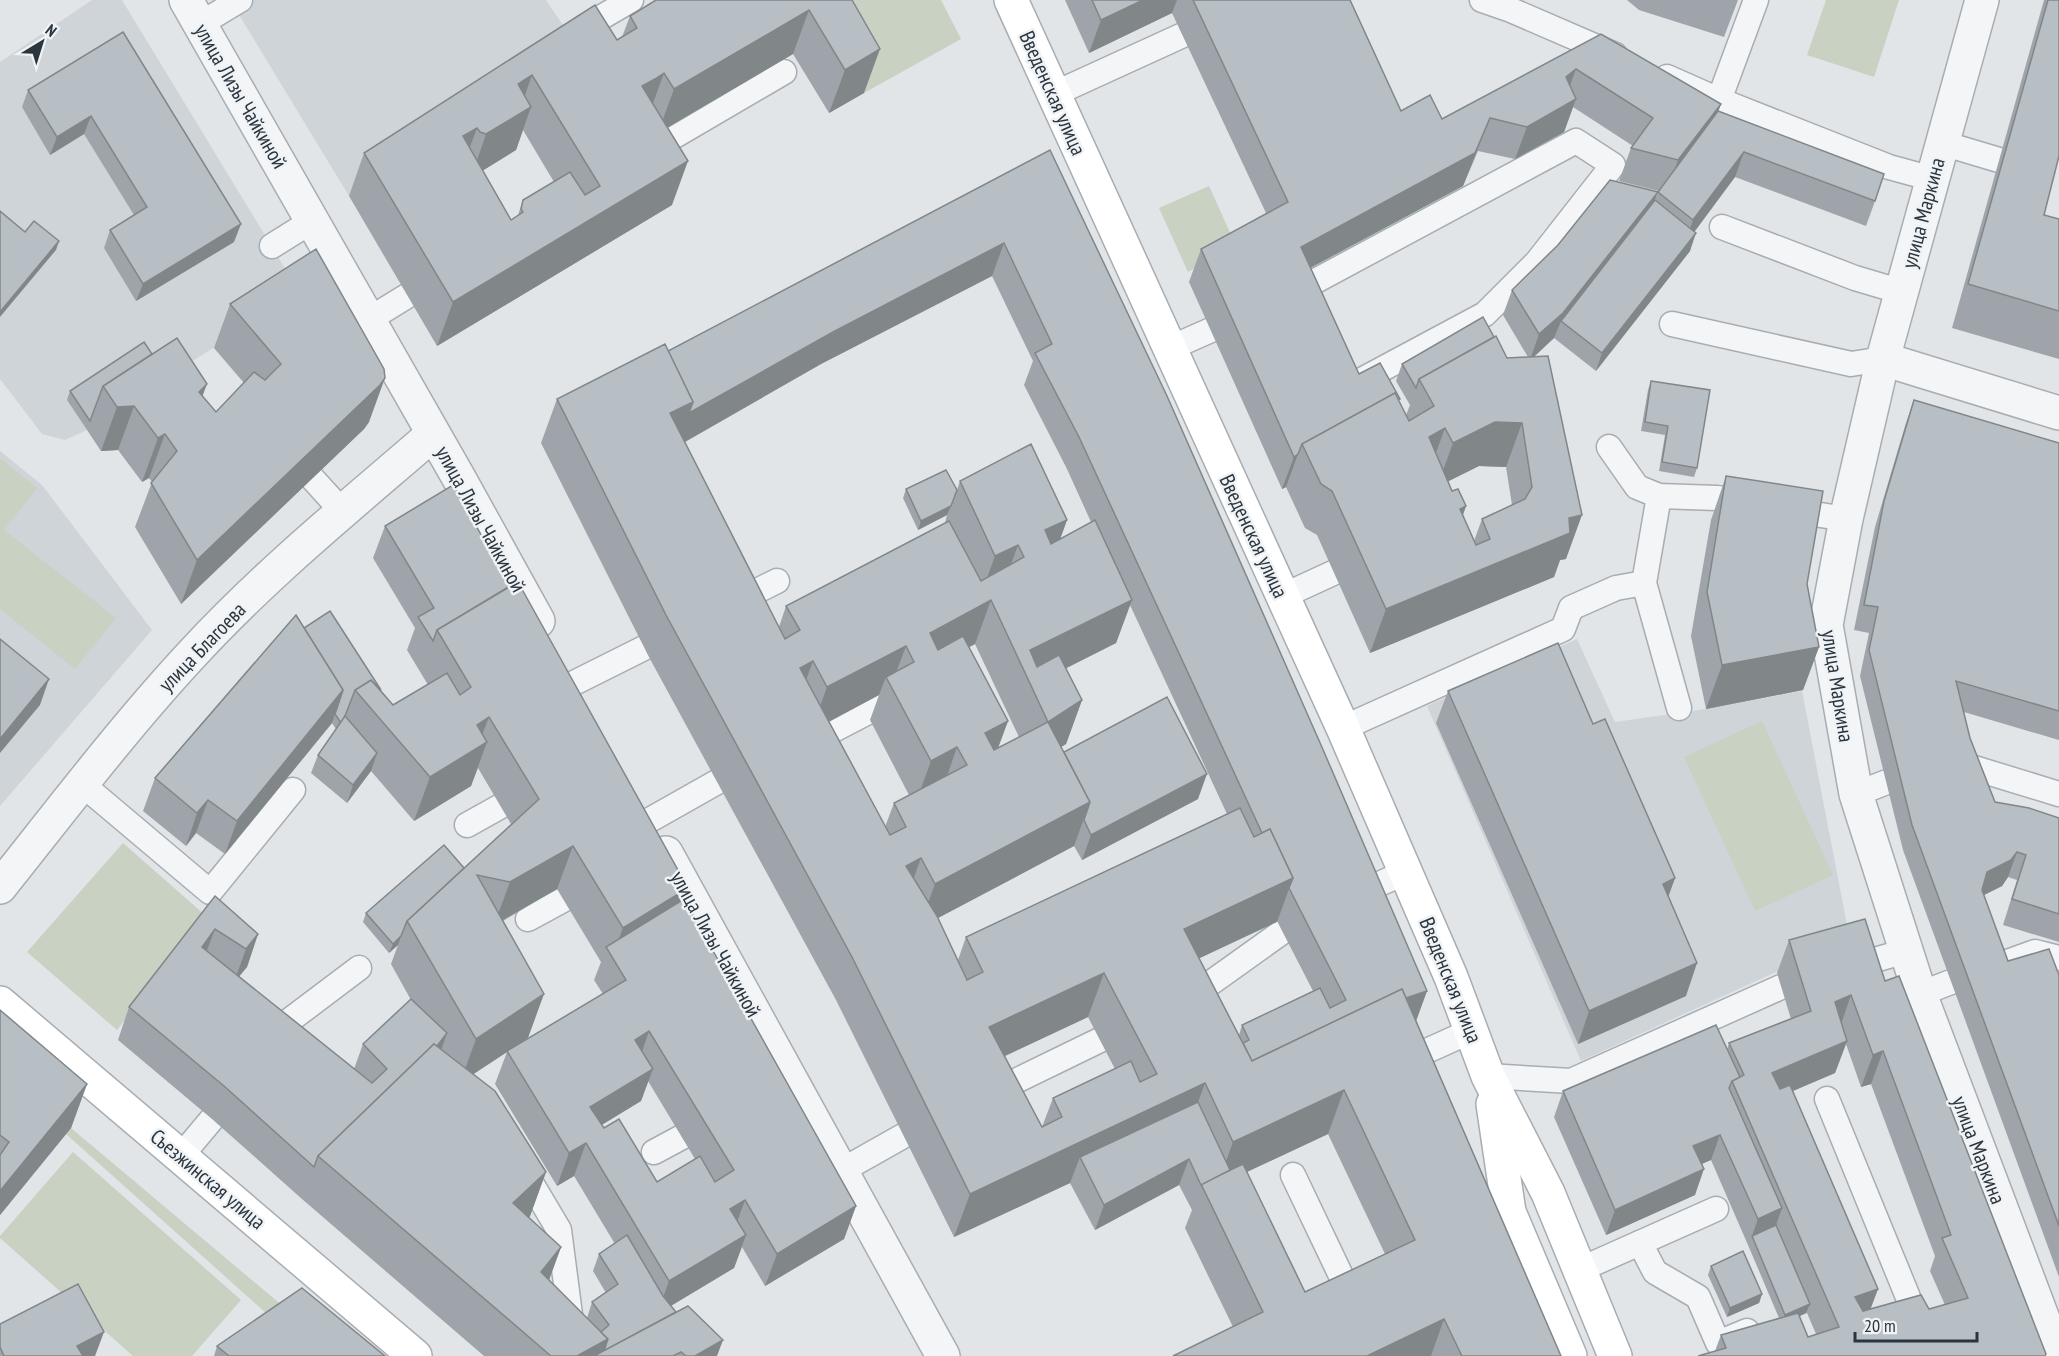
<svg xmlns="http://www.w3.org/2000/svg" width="2059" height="1356" viewBox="0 0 2059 1356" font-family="'PT Sans Narrow',sans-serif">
  <rect width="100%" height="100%" fill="#e1e5e8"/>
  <!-- built -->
  <g fill="#cfd4d9">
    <path d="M92,0H122L300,293L161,381L67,400L87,430L65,440L42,434L0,379V317L56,250L21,241L0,223V62Z"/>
    <path d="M230,0H546L579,49L349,196Z"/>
    <path d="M0,451L42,485L152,630L0,806Z"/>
    <path d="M1577,639L1615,722L1706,709L1802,691L1852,951L1776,972L1581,1061L1427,706Z"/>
  </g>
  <!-- green -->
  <g fill="#c9d1c3">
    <path d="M811,0H941L961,39L864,93Z"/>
    <path d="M1826,0H1899L1874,77L1807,55Z"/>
    <path d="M1209,186L1236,246L1188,272L1159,208Z"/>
    <path d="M0,458L37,488L4,530L116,618L75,669L0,609Z"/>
    <path d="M1762,721L1833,875L1755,911L1684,757Z"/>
    <path d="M123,843L206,916L117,1030L27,952Z"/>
    <path d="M71,1128L297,1318L286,1331L66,1134Z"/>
    <path d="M73,1152L241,1300L192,1356H133L0,1238V1236Z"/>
  </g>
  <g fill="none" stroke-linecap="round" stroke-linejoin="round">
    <!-- lane casing -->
    <g stroke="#a7adb2" stroke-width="27">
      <g id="lane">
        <path d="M1482,0L1511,10L1615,55"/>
        <path d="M1756,0L1719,100L1889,167L1933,179"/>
        <path d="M200,24L240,0"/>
        <path d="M588,36L583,28L631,0"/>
        <path d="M1667,77L1719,100"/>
        <path d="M1054,94L1183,35"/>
        <path d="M649,140L654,148L784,72"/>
        <path d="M1942,143L1999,160"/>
        <path d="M1722,227L1855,278L1902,292"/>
        <path d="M272,246L312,221"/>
        <path d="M1295,292L1576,141L1613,165L1537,262L1485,314L1358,382"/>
        <path d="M368,320L407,296"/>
        <path d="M1672,324L1851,364L1883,359"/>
        <path d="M1168,349L1211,330"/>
        <path d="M1609,447L1637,487L1659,496L1717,498L1752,503"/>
        <path d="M312,478L342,511"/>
        <path d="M1659,496L1644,583L1679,708"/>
        <path d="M1789,510L1846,519"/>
        <path d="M1283,596L1333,573"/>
        <path d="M731,604L777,581"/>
        <path d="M572,684L644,648"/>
        <path d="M1343,728L1563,629L1571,608L1616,588L1644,583"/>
        <path d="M805,740H814L887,702"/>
        <path d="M1961,764L2059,794"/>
        <path d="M82,784L210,892L293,790"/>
        <path d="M1856,794L1887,782"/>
        <path d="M648,821L717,782"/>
        <path d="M467,825L501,806"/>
        <path d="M1359,893L1406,872"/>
        <path d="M528,919L563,900"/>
        <path d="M1857,965L1906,951"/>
        <path d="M1991,968L2035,952L2059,958"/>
        <path d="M1920,994L1951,982"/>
        <path d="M1184,1002L1282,932"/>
        <path d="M271,1042L286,1023L359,968"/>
        <path d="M1400,1063L1471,1031"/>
        <path d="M1488,1076L1571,1081L1781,987"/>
        <path d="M989,1094L1100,1040"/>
        <path d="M1827,1099L1921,1329"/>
        <path d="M654,1152L682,1137"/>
        <path d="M181,1156L212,1119"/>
        <path d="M521,1166L559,1230L572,1330"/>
        <path d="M841,1171L903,1136"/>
        <path d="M1293,1175L1355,1305"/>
        <path d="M1640,1243L1655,1272L1698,1297L1718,1343L1747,1331"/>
        <path d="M1579,1270L1716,1209"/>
      </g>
    </g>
    <!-- street casing -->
    <g stroke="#a7adb2" stroke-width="36">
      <g id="street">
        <path d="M186,0L460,480L538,621"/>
        <path d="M1982,0L1883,359L1846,519L1826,625L1856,794L1920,994L2057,1356"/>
        <path d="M1883,359L2059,413"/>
        <path d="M666,853L943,1356"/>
        <path d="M0,887C63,808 125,726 194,652C267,573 352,504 433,434"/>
      </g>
    </g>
    <!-- secondary casing -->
    <g stroke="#a7adb2" stroke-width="36">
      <g id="secondary">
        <path d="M1011,0L1343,728L1451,977L1488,1076L1548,1193L1615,1356"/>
        <path d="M0,1003L415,1356"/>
        <path d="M1493,1104L1509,1212L1570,1356"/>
      </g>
    </g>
    <!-- lane -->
    <use href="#lane" stroke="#f3f5f7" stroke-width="24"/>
    <!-- street -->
    <use href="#street" stroke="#f3f5f7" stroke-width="33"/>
    <!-- secondary -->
    <use href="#secondary" stroke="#fff" stroke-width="33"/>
  </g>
  <!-- wall -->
  <g fill="#9ea4a9" fill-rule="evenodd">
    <path d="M852,0L864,93L829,113L793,54L668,128L672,205L437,346L349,196L364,153L595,5L617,40L622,37L630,16ZM523,130L554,182L523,200L518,215L511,220L483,170L516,150Z"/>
    <path d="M1065,0H1350L1401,111L1442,119L1601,34L1721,104L1718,111L1875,201L1866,226L1735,177L1694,231L1690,251L1596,371L1554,338L1534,357L1566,559L1560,560L1554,577L1370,653L1317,535L1305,528L1286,487L1282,489L1189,282L1201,249L1266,213L1172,13L1089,53ZM1573,107L1633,146L1631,148L1619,181L1659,191L1655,200L1512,290L1503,315L1528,357L1507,358L1494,337L1402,364L1396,381L1410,405L1406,415L1399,401L1359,374L1311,268L1463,186L1478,151L1515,159L1564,132ZM1479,466L1506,467L1512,505L1482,519L1474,541L1463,515L1466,506L1452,491L1448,481Z"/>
    <path d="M1627,0H1738L1724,37L1639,10Z"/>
    <path d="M2044,0H2059L2044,215L2059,219V359L1952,328Z"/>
    <path d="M123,32L234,242L136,301L104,248L110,230L134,215L84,134L50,155L22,107L28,90Z"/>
    <path d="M1050,150L1427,991L1416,1020L1561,1356H1173L1233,1327L1185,1228L1192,1210L1179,1185L1095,1230L1070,1183L954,1237L836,1000L650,659L541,443L557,399L668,351ZM992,276L1033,361L1024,385L1067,469L1091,522L1060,539L1067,520L960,481L957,490L906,489L903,498L918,530L947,515L945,523L786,606L779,627L684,442L821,364ZM1130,605L1227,814L966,937L958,960L938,918L1074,846L1082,860L1198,799L1064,752L1061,747L1066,744L1082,700L1066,668L1116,643ZM975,644L1019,737L998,748L1008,721L969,647ZM879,695L870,720L909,795L894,803L885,827L829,722ZM1277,921L1313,991L1242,1025L1239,1035L1199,958ZM1088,1017L1115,1069L1053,1098L1042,1127L1005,1056ZM1328,1134L1385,1254L1305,1292L1246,1172Z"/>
    <path d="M230,304L369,422L364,429L181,604L135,527L152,482L149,478L142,482L118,450L101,451L67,400L70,391L152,354L203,397L216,412L244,383L214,348Z"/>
    <path d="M1651,381L1697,468L1694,477L1659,471L1665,435L1641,431L1648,390Z"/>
    <path d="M1914,400L2059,443V740L1964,712L1970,738L1995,802L2059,818V942L2003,925L2017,880L2008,877L2002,886L1984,895L2008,961L2059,975V1277L1903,850L1860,676L1869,633L1854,630L1875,527L1905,426Z"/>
    <path d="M1726,476L1807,584L1819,647L1803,690L1706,709L1691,636L1711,520Z"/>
    <path d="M385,526L510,586L688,888L684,899L856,1206L844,1239L765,1286L742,1247L734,1268L671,1306L717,1356H484L302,1199L212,1119L118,1040L129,1007L215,896L258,934L247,967L239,977L354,1069L363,1044L411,1000L391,964L398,945L389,953L363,922L366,913L464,868L511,824L478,768L471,786L414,821L371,771L347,803L311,773L318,755L336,729L332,723L225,854L196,833L186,846L143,811L155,778L304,628L381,690L393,705L428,685L407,650L415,628L373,558ZM557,889L601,962L594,980L603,994L513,1048L528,1038L503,921ZM507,1052L495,1084L557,1186L574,1176L615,1244L599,1254L593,1271L606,1293L592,1302L587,1318L549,1280L561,1247L529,1218L530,1216L546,1172L473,1074ZM648,1081L695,1159L657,1182L604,1128L602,1125L641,1101Z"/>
    <path d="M1448,691L1593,724L1675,878L1668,897L1686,996L1578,1044L1436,723Z"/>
    <path d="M1789,940L1885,981L2046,1354L1715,1351L1721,1335L1779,1318L1748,1245L1711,1160L1701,1164L1695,1195L1606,1235L1554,1117L1563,1091L1727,1050L1729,1043L1791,1019L1777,973ZM1846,1044L1861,1087L1871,1084L1935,1256L1930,1271L1945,1305L1929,1309H1870L1878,1289L1793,1091L1835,1073ZM1807,1313L1816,1334L1808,1337L1800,1316Z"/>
    <path d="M0,1010L87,1084L71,1128L0,1215Z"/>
    <path d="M1711,1266L1762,1294L1759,1303L1727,1317L1708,1275Z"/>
    <path d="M0,1324L95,1356H0Z"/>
    <path d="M217,1346L385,1356H214Z"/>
  </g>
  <!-- shaded-wall -->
  <g fill="#818689">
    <path d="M1143,0H1177L1172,13L1089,53L1101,20Z"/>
    <path d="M809,10L793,54L658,133L674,89Z"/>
    <path d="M880,49L864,93L829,113L845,70Z"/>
    <path d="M1576,69L1564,102L1566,77Z"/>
    <path d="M664,73L648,117L642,86Z"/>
    <path d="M532,75L518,115L531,107L516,150L471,178L486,134L518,84Z"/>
    <path d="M1576,99L1564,132L1515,159L1527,127Z"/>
    <path d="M1721,104L1709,137L1666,193L1678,160Z"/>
    <path d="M91,116L84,134L50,155L57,137Z"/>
    <path d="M1490,118L1463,186L1289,279L1301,247Z"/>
    <path d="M477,128L461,171L463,136Z"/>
    <path d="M1744,152L1735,177L1684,246L1693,220Z"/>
    <path d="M688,161L672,205L437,346L453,302Z"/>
    <path d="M1658,192L1649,217L1561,321L1554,338L1530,360L1539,334Z"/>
    <path d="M241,224L234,242L136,301L143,284Z"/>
    <path d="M1696,233L1690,251L1596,371L1602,353Z"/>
    <path d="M59,241L56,250L0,317V312Z"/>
    <path d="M1004,243L992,276L821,364L678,446L670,413L833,332Z"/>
    <path d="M385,378L369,422L364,429L181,604L197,560Z"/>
    <path d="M207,384L191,427L199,392Z"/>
    <path d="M134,406L118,450L101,451L117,407Z"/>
    <path d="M1495,422L1522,423L1506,467L1479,466L1437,487L1453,443Z"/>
    <path d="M1445,428L1429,472V437Z"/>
    <path d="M165,434L149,478L142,482L158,438Z"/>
    <path d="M1298,454L1286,487L1282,489L1294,457Z"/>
    <path d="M951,506L947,515L918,530L921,521Z"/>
    <path d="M1466,506L1450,550L1460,509Z"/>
    <path d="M1582,515L1566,559L1560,560L1554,577L1370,653L1386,609L1569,518Z"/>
    <path d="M1067,520L1051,564L1045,530Z"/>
    <path d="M1018,545L1002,589L979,600L995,556Z"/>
    <path d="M991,600L975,644L914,677L930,633Z"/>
    <path d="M1132,600L1116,643L1031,686L1030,650Z"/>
    <path d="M906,646L891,686L886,677L879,695L811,731L827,687Z"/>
    <path d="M1819,647L1803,690L1706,709L1722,665Z"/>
    <path d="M813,661L797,705L800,668Z"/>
    <path d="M49,679L40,705L0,753V739Z"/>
    <path d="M343,690L332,723L225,854L237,821Z"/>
    <path d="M1082,700L1066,744L1032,765L1048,722Z"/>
    <path d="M489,717L477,748L487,742L471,786L414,821L430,777L477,725Z"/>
    <path d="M1008,721L992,764L985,733Z"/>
    <path d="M957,747L942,791L915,805L931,761Z"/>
    <path d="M377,753L371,771L347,803L353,785Z"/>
    <path d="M1207,774L1198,799L1082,860L1091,835Z"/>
    <path d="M208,800L196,833L186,846L197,813Z"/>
    <path d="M1090,802L1074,846L919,928L935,884Z"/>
    <path d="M573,846L557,889L494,925L510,882Z"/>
    <path d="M2017,852L2008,877L2002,886L1978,898L1987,872Z"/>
    <path d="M921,858L905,902L906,866Z"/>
    <path d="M1293,878L1277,922L1168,973L1184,929Z"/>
    <path d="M1675,878L1663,911V884Z"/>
    <path d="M688,888L672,932L612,957L623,928Z"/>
    <path d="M215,929L203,961L202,947Z"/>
    <path d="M258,934L247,967L234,982L246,949Z"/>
    <path d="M401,936L398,945L389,953L393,944Z"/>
    <path d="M1697,963L1686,996L1578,1044L1589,1011Z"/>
    <path d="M1104,973L1088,1017L973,1071L989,1027Z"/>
    <path d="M1427,991L1415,1024L1398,1000Z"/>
    <path d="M544,994L528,1038L460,1083L476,1039Z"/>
    <path d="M1851,995L1840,1027L1835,1002Z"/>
    <path d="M649,1031L638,1064L635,1040Z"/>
    <path d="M447,1033L436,1065L334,1169Z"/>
    <path d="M1847,1041L1835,1073L1760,1105L1772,1073Z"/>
    <path d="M1883,1051L1871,1084L1861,1087L1873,1055Z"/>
    <path d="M653,1069L641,1101L578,1139L590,1107Z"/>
    <path d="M1205,1083L1189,1127L1080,1157L1070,1183L954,1237L970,1194Z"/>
    <path d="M87,1084L71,1128L0,1215V1191Z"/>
    <path d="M1344,1090L1328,1134L1217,1186L1233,1142Z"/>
    <path d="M1720,1135L1711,1160L1683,1172L1693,1146Z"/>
    <path d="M586,1143L574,1176L557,1186L569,1153Z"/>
    <path d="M1189,1159L1179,1185L1095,1230L1104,1205Z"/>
    <path d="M1704,1169L1695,1195L1606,1235L1615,1210Z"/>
    <path d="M546,1172L530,1216L497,1247L513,1203Z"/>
    <path d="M745,1200L733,1233L730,1209Z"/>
    <path d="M856,1206L844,1239L765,1286L777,1254Z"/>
    <path d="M1782,1208L1773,1234L1752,1236L1758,1219Z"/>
    <path d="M746,1235L734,1268L657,1314L669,1281Z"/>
    <path d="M561,1247L545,1291L541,1272Z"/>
    <path d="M1878,1289L1866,1321L1855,1297Z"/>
    <path d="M1762,1294L1759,1303L1727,1317L1730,1308Z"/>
    <path d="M1810,1304L1806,1313L1782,1324L1785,1315Z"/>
    <path d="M1444,1319L1431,1356H1367Z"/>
    <path d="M104,1332L95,1356H73L77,1346Z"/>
    <path d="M608,1339L602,1356H577Z"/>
    <path d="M723,1340L717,1356H695Z"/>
  </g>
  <!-- building -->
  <g fill="#b8bfc4" stroke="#818689" stroke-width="1.5" fill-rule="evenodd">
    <path d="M656,0H852L880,49L845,70L809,10L674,89L664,73L655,79L642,86L688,161L453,302L364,153L595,5L617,40L637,28L630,16ZM532,75L600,186L585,195L570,172L523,200L521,209L523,212L511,220L463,136L477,128L480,132L486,134L531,107L518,84Z"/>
    <path d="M1092,0H1143L1101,20Z"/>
    <path d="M1193,0H1350L1401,111L1430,95L1442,119L1601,34L1721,104L1678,160L1631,148L1653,118L1576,69L1566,77L1576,99L1527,127L1490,118L1475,153L1301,247L1359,374L1380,363L1400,399L1398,400L1395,393L1302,444L1298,454L1294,457L1201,249L1288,202Z"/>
    <path d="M2048,0H2059V156L2044,215L2059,219V311L1968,284Z"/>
    <path d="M123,32L241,224L143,284L110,230L147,207L91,116L57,137L28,90Z"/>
    <path d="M1718,111L1884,174L1875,201L1744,152L1693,220L1658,192Z"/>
    <path d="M1050,150L1167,396L1321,745L1427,991L1406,998L1402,989L1252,1061L1243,1043L1249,1040L1242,1025L1320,988L1330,1008L1346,1000L1289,888L1293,878L1270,829L1262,833L1079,437L1035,353L1052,344L1004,243L833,332L689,413L693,402L668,351Z"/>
    <path d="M1610,180L1658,192L1563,313L1539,334L1512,290L1558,245Z"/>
    <path d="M1655,200L1696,233L1602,353L1561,321Z"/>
    <path d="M0,211L25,232L34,221L59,241L0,312Z"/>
    <path d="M316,249L384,369L385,378L380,385L197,560L151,483L177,451L165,434L158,438L134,406L117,407L103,386L177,338L207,384L199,392L216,412L254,372L265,380L281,364L230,304Z"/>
    <path d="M1483,317L1494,337L1419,379L1416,388L1402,364Z"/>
    <path d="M1496,336L1507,358L1548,356L1582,515L1569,518L1570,533L1386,609L1332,491L1321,484L1302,444L1395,393L1409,421L1434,406L1419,379ZM1495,422L1522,423L1532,487L1525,499L1482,519L1490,539L1476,545L1460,509L1466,506L1458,489L1452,491L1429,437L1445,428L1453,443Z"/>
    <path d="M144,342L152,354L103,386L90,421L70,391Z"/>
    <path d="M665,344L693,402L670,413L785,639L800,630L786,606L949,521L981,581L1024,557L1018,545L995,556L960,481L1031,444L1067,520L1045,530L1051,544L1095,520L1132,600L1030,650L1037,667L1059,655L1082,700L1048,722L1090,802L935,884L921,858L906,866L937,916L967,980L983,972L966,937L1240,808L1254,837L1270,829L1293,878L1184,929L1252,1061L1402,989L1561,1356H1462L1444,1319L1367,1356H1173L1263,1312L1201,1184L1243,1164L1305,1292L1415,1240L1344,1090L1233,1142L1205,1083L970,1194L852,957L666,615L557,399ZM991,600L1048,722L994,750L985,733L1008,721L963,636L938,650L930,633ZM906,646L914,662L886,677L931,761L957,747L967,765L894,803L906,827L890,835L800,668L813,661L827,687ZM1104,973L1157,1074L1140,1082L1131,1061L1053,1098L1062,1117L1042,1127L989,1027Z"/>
    <path d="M1651,381L1710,390L1697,468L1662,462L1668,426L1645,422Z"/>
    <path d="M1914,400L2059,443V711L1956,681L1970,738L1995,802L2029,808L2059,818V914L2012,899L2026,855L2017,852L2011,860L1987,872L1982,890L2008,961L2049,949L2059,975V1226L1912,825L1869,650L1878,607L1864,605L1884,501Z"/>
    <path d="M946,470L957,490L951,506L921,521L906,489Z"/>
    <path d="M1726,476L1823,491L1807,584L1819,647L1722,665L1707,592Z"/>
    <path d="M453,485L510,586L437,630L433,641L418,617L434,608L385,526Z"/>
    <path d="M518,582L688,888L623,928L573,846L510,882L477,875L544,994L476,1039L407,921L539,799L489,717L477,725L487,742L430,777L355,690L371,680L393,705L447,673L460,695L471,687L437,630Z"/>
    <path d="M330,611L381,690L371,680L355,690L345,716L341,723L335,714L343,690L304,628Z"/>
    <path d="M296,615L343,690L237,821L208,800L197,813L155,778Z"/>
    <path d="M0,639L49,679L0,739Z"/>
    <path d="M1558,643L1593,724L1605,719L1675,878L1663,884L1697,963L1589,1011L1448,691Z"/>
    <path d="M1167,697L1207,774L1091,835L1084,820L1090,802L1064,752Z"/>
    <path d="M345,716L377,753L353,785L318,755Z"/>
    <path d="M444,845L464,868L407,921L401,936L393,944L366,913Z"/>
    <path d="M215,896L258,934L246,949L215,929L202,947L372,1083L387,1069L363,1044L411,999L447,1033L437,1046L434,1044L318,1156L314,1167L224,1086L129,1007Z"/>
    <path d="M684,899L856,1206L777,1254L745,1200L730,1209L746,1235L669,1281L586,1143L569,1153L507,1051L626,980L606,947ZM649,1031L734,1170L715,1182L700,1156L657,1182L619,1119L604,1128L590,1107L653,1069L635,1040Z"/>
    <path d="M1865,919L1885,981L1899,976L2046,1354L2045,1356H1698L1726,1348L1721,1335L1798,1313L1808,1337L1839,1327L1732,1081L1744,1075L1729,1043L1811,1011L1789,940ZM1851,995L1873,1055L1883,1051L1951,1235L1942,1238L1968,1298L1929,1309L1921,1295L1863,1311L1855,1297L1878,1289L1790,1085L1780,1089L1772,1073L1847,1041L1835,1002Z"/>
    <path d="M0,1010L87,1084L0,1191V1155L9,1142L0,1135Z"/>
    <path d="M1716,1025L1740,1077L1732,1081L1729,1088L1782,1208L1758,1219L1720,1135L1693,1146L1704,1169L1615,1210L1563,1091Z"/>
    <path d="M434,1044L495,1091L546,1172L513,1203L561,1247L541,1272L608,1339L577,1356H551L318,1156Z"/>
    <path d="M1198,1102L1230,1170L1201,1185L1189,1159L1104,1205L1080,1157Z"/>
    <path d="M1776,1225L1810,1304L1785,1315L1752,1236Z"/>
    <path d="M627,1235L663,1296L676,1312L604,1351L608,1339L601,1332L609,1325L592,1302L618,1284L599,1254Z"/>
    <path d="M1743,1251L1762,1294L1730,1308L1711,1266Z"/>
    <path d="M78,1284L104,1332L77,1346L83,1356H4L0,1347V1324Z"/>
    <path d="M302,1288L385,1356H229L217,1346Z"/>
    <path d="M688,1306L723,1340L695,1356H686L681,1352L673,1356H594Z"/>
  </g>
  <g text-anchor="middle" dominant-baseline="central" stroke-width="5" stroke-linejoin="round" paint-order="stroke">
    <!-- street labels -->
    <g font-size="21" fill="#2b353e" stroke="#f0f3f6">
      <text transform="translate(1053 93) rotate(66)">Введенская улица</text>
      <text transform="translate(241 96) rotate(60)">улица Лизы Чайкиной</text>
      <text transform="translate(1923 213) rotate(-75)">улица Маркина</text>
      <text transform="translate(481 519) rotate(61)">улица Лизы Чайкиной</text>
      <text transform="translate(1254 536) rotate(65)">Введенская улица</text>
      <text transform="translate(202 647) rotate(-46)">улица Благоева</text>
      <text transform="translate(1838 686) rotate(81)">улица Маркина</text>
      <text transform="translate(716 944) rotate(61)">улица Лизы Чайкиной</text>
      <text transform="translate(1451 980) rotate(68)">Введенская улица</text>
      <text transform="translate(1979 1150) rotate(69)">улица Маркина</text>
      <text transform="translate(208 1179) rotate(40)">Съезжинская улица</text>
    </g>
  </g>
  <!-- north arrow -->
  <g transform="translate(42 42) rotate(38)" stroke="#f0f3f6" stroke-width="4.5" paint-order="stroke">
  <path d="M0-4.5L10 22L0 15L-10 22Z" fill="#2b353e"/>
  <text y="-9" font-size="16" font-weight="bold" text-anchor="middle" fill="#2b353e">N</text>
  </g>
  <!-- scale -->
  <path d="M1855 1332v9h122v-9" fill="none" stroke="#2b353e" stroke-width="3"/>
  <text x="1864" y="1332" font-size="18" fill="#2b353e" stroke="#f0f3f6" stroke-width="4.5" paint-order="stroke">20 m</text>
</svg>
